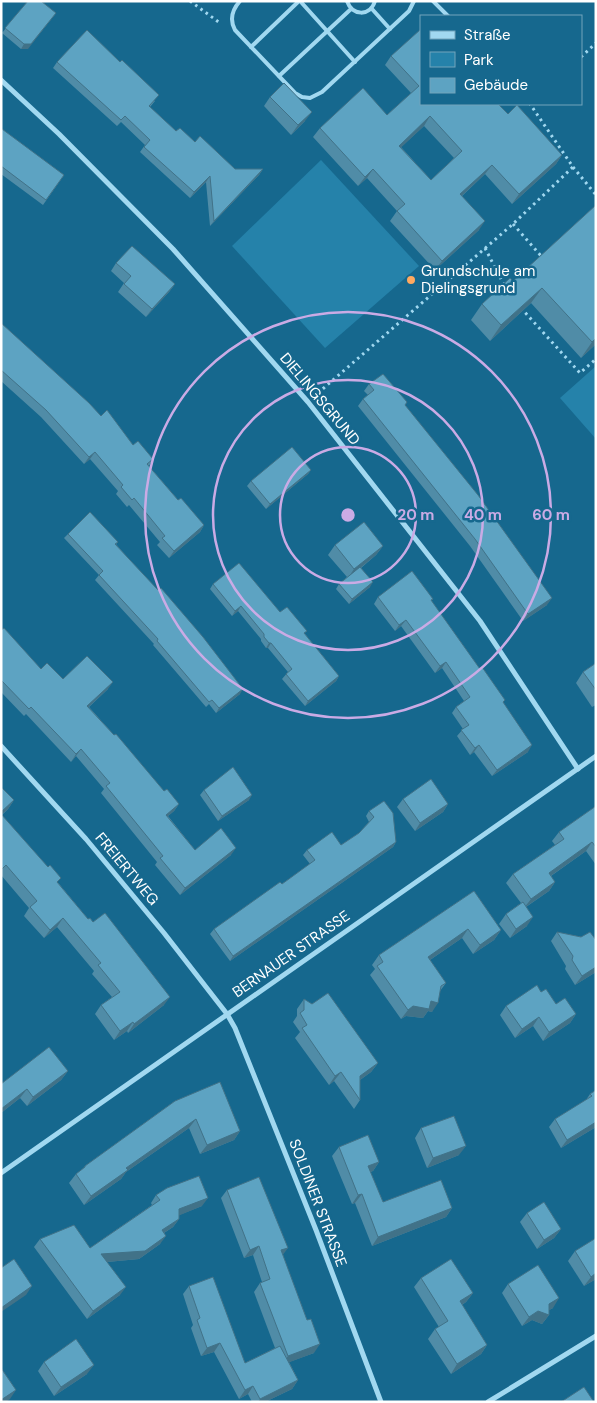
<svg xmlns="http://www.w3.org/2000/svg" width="597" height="1403" viewBox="0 0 597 1403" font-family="'DM Sans',sans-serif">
  <rect width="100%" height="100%" fill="#16688e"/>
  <!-- green -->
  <g fill="#2582aa">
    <path d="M321,160L419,266L325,348L232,246Z"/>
    <path d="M596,366V439L560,398Z"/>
  </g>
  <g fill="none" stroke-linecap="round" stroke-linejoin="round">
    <!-- path -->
    <g stroke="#a1d8f0" stroke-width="3" stroke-dasharray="2.5 4" stroke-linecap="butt">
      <path d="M190,1L220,23"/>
      <path d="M581,57L596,43"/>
      <path d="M573,167L596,195"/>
      <path d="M513,224L542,257"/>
      <path d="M485,248L505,287"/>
      <path d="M521,308L580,373L596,359"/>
      <path d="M318,393L513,224L573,167L530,104"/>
    </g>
    <!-- lane -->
    <g stroke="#a1d8f0" stroke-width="4">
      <path d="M240,1C232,10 229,19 235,30L295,93L302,97L310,98L322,92L409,11L414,1"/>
      <path d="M300,1L355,62"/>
      <path d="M347,1C352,16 370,17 375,1"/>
      <path d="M433,1L448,16"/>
      <path d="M372,9L390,29"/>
      <path d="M251,47L299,1"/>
      <path d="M279,76L351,9"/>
    </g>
    <!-- street -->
    <g stroke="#a1d8f0" stroke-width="5">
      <path d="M1,80L59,134L173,249L308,402L480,621L578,769"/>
      <path d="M1,746L86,839L164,933L227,1014L235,1028L316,1230L381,1402"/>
      <path d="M1,1173L596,756"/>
      <path d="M488,1402L596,1336"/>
    </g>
  </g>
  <!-- wall -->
  <g fill="#508ca7" fill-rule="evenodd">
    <path d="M28,1V49H21L2,33Z"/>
    <path d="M391,56L508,114L562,155L556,164L512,204L485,174L462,196L479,230L435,270L390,221L397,211L367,178L358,186L313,137L320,128L387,115L411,93L385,65ZM424,126L454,158L431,180L401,147Z"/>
    <path d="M57,62L155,101L150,107L176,131L195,142L235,169H263L259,175L210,226L206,182L190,198L140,152L145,145L121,122L117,126L53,68Z"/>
    <path d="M270,97L305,121L291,135L264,106Z"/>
    <path d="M1,130L64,175L43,205L1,174Z"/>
    <path d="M596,205V344L581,358L531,303L490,341L471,320L482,304L513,281Z"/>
    <path d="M116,263L175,284L169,292L146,317L118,292L124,283L111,271Z"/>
    <path d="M1,323L101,416L133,445L153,459L149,466L178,500L204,525L200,532L169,558L157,545L160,542L129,505L127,507L116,494L118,491L90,459L84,464L41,417L1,381Z"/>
    <path d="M369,384L407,402L405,405L547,605L523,621L470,546L358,406L363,399L368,395L364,391Z"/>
    <path d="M311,470L308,474L266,509L247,486L251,481Z"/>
    <path d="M68,534L118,542L116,544L240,694L216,713L209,704L206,707L153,645L154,644L95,580L99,575L64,538Z"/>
    <path d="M335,545L383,546L376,555L361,568L370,587L349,604L336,589L339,584L347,577L328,555Z"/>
    <path d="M213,584L280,612L305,634L339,676L336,681L305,706L282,679L288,672L268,648H266L261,641V639L238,611L232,616L210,589Z"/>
    <path d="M378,597L433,599L431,601L503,703L528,752L492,776L474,752L470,755L457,736L463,729L452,713L456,707L464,701L442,668L435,673L401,626L395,631L374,604Z"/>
    <path d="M1,630L41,669L63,679L108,689L89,707L164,791L179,804L174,811L168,816L195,850L231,855L180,895L155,865L157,862L101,793L104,789L76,756L71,762L26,714L24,716L1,692Z"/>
    <path d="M596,663V705L592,707L576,683L583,672Z"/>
    <path d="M1,787L14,800L8,809L2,815L88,919L164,1005L128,1033L127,1031L114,1040L95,1014L101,1005L112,997L92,974L94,971L57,927L44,938L24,916L29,908L1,875Z"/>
    <path d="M204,790L249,800L218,821L200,795Z"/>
    <path d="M403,799L448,804L443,812L415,831L397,807Z"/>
    <path d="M596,806V865L586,851L551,876L555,882L549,891L526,907L527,926L510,938L499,924L506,914L521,903L506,883L513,874L555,845L552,841L559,832Z"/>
    <path d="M369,811L396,842L393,847L230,961L210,934L214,929L282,884L310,864L303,855L307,850L341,845L359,833L369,822L366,816Z"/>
    <path d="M474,891L501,930L494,940L473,954L462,938L430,960L446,983L440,991L432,1012L428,1011L423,1018L406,1016L401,1019L370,975L375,969L372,965L379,955Z"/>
    <path d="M557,932L596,940V972L575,985L565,969L566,966L551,941Z"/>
    <path d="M541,992L556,1004L576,1014L570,1023L543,1041L533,1026L515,1038L500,1015L506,1006Z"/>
    <path d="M304,999L378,1063L371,1072L360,1080V1100L354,1109L334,1081L329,1085L295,1038L300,1032L293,1022L297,1016V1009Z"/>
    <path d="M68,1071L61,1080L27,1106L20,1098L1,1113V1084Z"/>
    <path d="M596,1090V1127L561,1148L549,1127L555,1119L586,1100L590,1094Z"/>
    <path d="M175,1101L240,1131L234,1140L200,1154L189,1128L126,1172L121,1179L84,1205L69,1183L76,1174L82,1170L85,1166Z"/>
    <path d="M421,1128L459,1155L427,1168L415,1138Z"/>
    <path d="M339,1147L379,1162L373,1171L370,1172L383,1202L452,1208L446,1217L372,1246L355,1203L352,1204L332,1156Z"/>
    <path d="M227,1190L283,1255L314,1353L289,1362L298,1380L292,1389L265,1402H252L248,1394L239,1399L214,1352L201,1356L191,1328L193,1325L183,1294L189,1286L245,1363L275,1348L254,1292L260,1283L262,1282L253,1255L244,1258L221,1198Z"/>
    <path d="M156,1195L202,1206L179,1215V1219L173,1227L164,1233L160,1244L139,1259L107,1262L120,1295L87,1319L34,1247L40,1239L90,1248L152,1205L151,1203Z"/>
    <path d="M527,1213L561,1229L554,1238L537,1249L520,1222Z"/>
    <path d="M575,1251L596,1279L584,1286L568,1261Z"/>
    <path d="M421,1278L473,1293L466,1302L462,1305L487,1345L481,1354L451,1374L428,1339L435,1329L439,1327L414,1287Z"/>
    <path d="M508,1284L553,1308L549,1310V1315L542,1324L532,1320L522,1326L502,1293Z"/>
    <path d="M44,1362L87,1374L54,1396L38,1371Z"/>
  </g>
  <!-- shaded-wall -->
  <g fill="#417288">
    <path d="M56,13L28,49H21L24,44Z"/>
    <path d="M312,112L305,121L291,135L298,125Z"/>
    <path d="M430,116L424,126L393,155L399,146Z"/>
    <path d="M562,155L556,164L512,204L519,194Z"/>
    <path d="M492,165L485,174L454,203L460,194Z"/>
    <path d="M263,169L259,175L210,226L214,221Z"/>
    <path d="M373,169L367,178L358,186L365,177Z"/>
    <path d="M210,176L206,182L190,198L194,192Z"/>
    <path d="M485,221L479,230L435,270L442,261Z"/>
    <path d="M175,284L169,292L146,317L152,309Z"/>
    <path d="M542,288L531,303L490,341L501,325Z"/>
    <path d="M596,338V344L581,358L592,342Z"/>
    <path d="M95,452L90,459L84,464L89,457Z"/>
    <path d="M311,470L308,474L266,509L270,504Z"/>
    <path d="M204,525L200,532L169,558L174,551Z"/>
    <path d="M383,546L376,555L348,578L354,569Z"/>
    <path d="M373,582L370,587L349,604L352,599Z"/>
    <path d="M552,598L547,605L523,621L528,614Z"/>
    <path d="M241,606L238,611L232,616L235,611Z"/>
    <path d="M406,620L401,626L395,631L399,625Z"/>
    <path d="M269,643H271L268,648H266Z"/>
    <path d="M446,662L442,668L435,673L440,666Z"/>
    <path d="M339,676L336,681L305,706L308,701Z"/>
    <path d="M113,682L108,689L82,713L87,706Z"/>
    <path d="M243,689L240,694L216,713L219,708Z"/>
    <path d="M479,745L474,752L470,755L475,748Z"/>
    <path d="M532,745L528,752L492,776L497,770Z"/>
    <path d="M81,749L76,756L71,762L76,754Z"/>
    <path d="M252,795L249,800L218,821L222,816Z"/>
    <path d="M14,800L8,809L1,815V812Z"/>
    <path d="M179,804L174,811L161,822L166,815Z"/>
    <path d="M448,804L443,812L415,831L420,823Z"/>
    <path d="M396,842L393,847L230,961L233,956Z"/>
    <path d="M592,842L586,851L542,882L549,873Z"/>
    <path d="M236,848L231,855L180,895L185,888Z"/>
    <path d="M555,882L549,891L524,908L531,899Z"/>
    <path d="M533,917L527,926L510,938L516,929Z"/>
    <path d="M63,918L57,927L44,938L50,930Z"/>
    <path d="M468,929L462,938L421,966L428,957Z"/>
    <path d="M501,930L494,940L473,954L480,945Z"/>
    <path d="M596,967V972L575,985L582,976Z"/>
    <path d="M170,997L164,1005L128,1033L134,1024Z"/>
    <path d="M431,1001L438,1003L432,1012L428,1011L423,1018L406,1016L401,1019L408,1010L413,1006Z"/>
    <path d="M576,1014L570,1023L543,1041L549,1032Z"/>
    <path d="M539,1017L533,1026L515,1038L522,1029Z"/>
    <path d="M133,1022L127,1031L114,1040L120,1031Z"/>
    <path d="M378,1063L371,1072L353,1085L360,1076Z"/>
    <path d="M68,1071L61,1080L27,1106L33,1097Z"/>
    <path d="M341,1072L334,1081L329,1085L335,1076Z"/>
    <path d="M27,1089L20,1098L1,1113V1109Z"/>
    <path d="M196,1119L189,1128L126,1172L121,1179L84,1205L91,1196L126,1168Z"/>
    <path d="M596,1122V1127L561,1148L567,1140Z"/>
    <path d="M240,1131L234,1140L200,1154L207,1145Z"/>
    <path d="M466,1146L459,1155L427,1168L433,1158Z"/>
    <path d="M379,1162L373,1171L362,1175L368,1166Z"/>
    <path d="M362,1194L355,1203L352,1204L358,1195Z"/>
    <path d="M208,1198L202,1206L173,1218L179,1209Z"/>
    <path d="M452,1208L446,1217L372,1246L378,1237Z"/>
    <path d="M179,1219L173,1227L156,1238L162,1230Z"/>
    <path d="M561,1229L554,1238L537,1249L544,1240Z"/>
    <path d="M166,1236L160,1244L139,1259L96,1263L101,1254Z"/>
    <path d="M259,1246L253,1255L244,1258L250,1250Z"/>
    <path d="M288,1248L282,1256L281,1250Z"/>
    <path d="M596,1273V1279L584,1286L591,1277Z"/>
    <path d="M32,1286L26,1295L1,1312V1308Z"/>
    <path d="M126,1287L120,1295L87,1319L93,1311Z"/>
    <path d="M473,1293L466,1302L454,1310L460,1301Z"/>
    <path d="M559,1298L553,1308L544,1313L549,1315L542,1324L532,1320L522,1326L529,1317Z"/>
    <path d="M220,1343L214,1352L201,1356L207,1348Z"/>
    <path d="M320,1344L314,1353L282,1365L288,1356Z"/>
    <path d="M487,1345L481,1354L451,1374L457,1364Z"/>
    <path d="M94,1365L87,1374L54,1396L61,1387Z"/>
    <path d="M298,1380L292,1389L265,1402H258L260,1399Z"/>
    <path d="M253,1386L248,1394L239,1399L245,1390Z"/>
    <path d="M16,1390L10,1399L6,1402H1V1400Z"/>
  </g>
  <!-- building -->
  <g fill="#5da3c2" stroke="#417288" fill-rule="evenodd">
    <path d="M28,1H41L56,13L31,44H24L5,28Z"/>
    <path d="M421,29V104H498L508,114L517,105L562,155L519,194L492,165L460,194L485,221L442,261L397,211L405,204L373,169L365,177L320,128L363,88L387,115L419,86L391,56ZM430,116L462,151L431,180L399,146Z"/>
    <path d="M87,30L120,62L122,60L159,95L149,106L176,131L180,128L195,142L200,136L235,169H263L214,221L210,176L194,192L144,147L150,140L125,116L121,120L57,62Z"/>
    <path d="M284,83L312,112L298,125L270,97Z"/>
    <path d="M2,129L64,175L46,200L1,166V130Z"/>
    <path d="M596,205V338L592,342L542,288L501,325L482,304L510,278L513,281Z"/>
    <path d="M132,246L175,284L152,309L124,284L131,276L116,263Z"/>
    <path d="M1,323L89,403L101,416L107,410L133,445L138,441L153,459L147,464L178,500L181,498L204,525L174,551L162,538L165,536L134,498L132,500L121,487L123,485L95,452L89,457L46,410L1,370Z"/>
    <path d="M383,374L407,402L405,405L478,495L552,598L528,614L475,539L363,399L374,390L369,384Z"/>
    <path d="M292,447L311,470L270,504L251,481Z"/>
    <path d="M90,512L118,542L115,544L158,590L161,588L203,637L243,689L219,708L212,700L209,702L157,641L158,639L99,575L103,571L68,534Z"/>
    <path d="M364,522L383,546L354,569L335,545Z"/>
    <path d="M239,563L280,612L287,607L307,631L304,633L339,676L308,701L286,674L292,669L271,643H269L264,637V634L241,606L235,611L213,584Z"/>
    <path d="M360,567L373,582L352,599L339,584Z"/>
    <path d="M412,571L433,599L431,600L480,669L482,667L505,700L503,702L532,745L497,770L479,745L475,748L461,730L469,725L456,707L470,697L446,662L440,666L406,620L399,625L378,597Z"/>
    <path d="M4,628L41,669L47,663L63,679L87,656L113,682L87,706L114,735L116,734L164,791L167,789L179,804L166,815L195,850L221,828L236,848L185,888L160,858L163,856L106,786L110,783L81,749L76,754L31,707L29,709L1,680V630Z"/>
    <path d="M596,663V690L583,672Z"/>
    <path d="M233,767L252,795L222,816L204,790Z"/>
    <path d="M431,779L448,804L420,823L403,799Z"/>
    <path d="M1,787L14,800L1,812Z"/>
    <path d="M384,801L393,813L396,842L233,956L214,929L280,882L282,884L315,860L307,850L332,832L341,845L359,833L374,817L369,811Z"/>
    <path d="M596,806V847L592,842L549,873L555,882L531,899L513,874L564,839L559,832Z"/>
    <path d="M1,814L48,867L50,865L61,878L57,882L88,919L90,918L93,922L105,913L170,997L134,1024L133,1022L120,1031L101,1005L120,992L98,965L101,963L63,918L50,930L30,907L37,901L6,865L1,870Z"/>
    <path d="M474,891L501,930L480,945L468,929L428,957L446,983L441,986L438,1003L431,1001L429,1009L413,1006L408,1010L377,966L383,962L379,955Z"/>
    <path d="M523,902L533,917L516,929L506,914Z"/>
    <path d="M557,932L581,937L590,932L596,940V967L582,976L572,960L573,956Z"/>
    <path d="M537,985L541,992L546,989L556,1004L565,998L576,1014L549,1032L539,1017L522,1029L506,1006Z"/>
    <path d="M328,993L378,1063L360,1076V1100L341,1072L335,1076L302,1028L307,1025L300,1013L304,1010V999L312,1004Z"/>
    <path d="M49,1047L68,1071L33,1097L27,1089L1,1109V1084Z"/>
    <path d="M220,1082L240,1131L207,1145L196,1119L126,1168L128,1170L91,1196L76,1174L85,1167V1166L175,1101Z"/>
    <path d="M596,1090V1122L567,1140L555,1119L592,1096L590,1094Z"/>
    <path d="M454,1116L466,1146L433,1158L421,1128Z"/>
    <path d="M368,1135L379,1162L368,1166L383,1202L441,1180L452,1208L378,1237L362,1194L358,1195L339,1147Z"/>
    <path d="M199,1176L208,1198L179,1209V1219L162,1230L166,1236L145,1251L101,1254L126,1287L93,1311L40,1239L74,1225L90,1248L160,1200L156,1195L167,1188Z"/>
    <path d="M259,1177L288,1248L281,1250L307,1320L311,1319L320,1344L288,1356L260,1283L270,1279L259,1246L250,1250L227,1190Z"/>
    <path d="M544,1202L561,1229L544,1240L527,1213Z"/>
    <path d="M596,1238V1273L591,1277L575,1251Z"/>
    <path d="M14,1259L32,1286L1,1308V1268Z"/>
    <path d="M451,1259L473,1293L460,1301L487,1345L457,1364L435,1329L448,1321L421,1278Z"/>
    <path d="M538,1265L559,1298L549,1304V1315L538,1311L529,1317L508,1284Z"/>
    <path d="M213,1277L245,1363L280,1346L298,1380L260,1399L253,1386L245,1390L220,1343L207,1348L197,1320L200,1318L189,1286Z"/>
    <path d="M76,1339L94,1365L61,1387L44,1362Z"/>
    <path d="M1,1368L16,1390L1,1400Z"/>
    <path d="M584,1387L594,1402H561Z"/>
  </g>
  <!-- distance rings -->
  <g fill="none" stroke="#caabe5" stroke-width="2.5">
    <circle cx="348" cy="515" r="68"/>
    <circle cx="348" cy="515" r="135"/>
    <circle cx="348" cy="515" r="203"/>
  </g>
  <!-- markers -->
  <circle fill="#ffa960" stroke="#16688e" stroke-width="2" cx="411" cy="280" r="5"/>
  <g text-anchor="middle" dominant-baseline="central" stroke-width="5" stroke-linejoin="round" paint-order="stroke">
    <!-- poi labels -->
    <g font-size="15" fill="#fff" stroke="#16688e" text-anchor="start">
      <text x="421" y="271">Grundschule am<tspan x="421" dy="17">Dielingsgrund</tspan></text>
    </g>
    <!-- street labels -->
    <g font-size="15" fill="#fff" stroke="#16688e">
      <text transform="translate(320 399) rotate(50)">DIELINGSGRUND</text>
      <text transform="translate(127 869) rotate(50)">FREIERTWEG</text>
      <text transform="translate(291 954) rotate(-35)">BERNAUER STRASSE</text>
      <text transform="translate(318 1203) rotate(69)">SOLDINER STRASSE</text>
    </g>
  </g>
  <circle cx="348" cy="515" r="8" fill="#caabe5" stroke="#16688e" stroke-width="2.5"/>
  <g font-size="15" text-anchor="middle" font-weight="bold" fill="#caabe5" stroke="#16688e" stroke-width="5" stroke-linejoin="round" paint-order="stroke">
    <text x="416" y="520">20 m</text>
    <text x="483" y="520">40 m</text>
    <text x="551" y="520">60 m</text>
  </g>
  <!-- border -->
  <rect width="597" height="1403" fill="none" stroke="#ffffff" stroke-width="5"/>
  <!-- legend -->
  <rect x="420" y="15" width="162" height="90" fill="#16688e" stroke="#73a4bb"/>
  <rect x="430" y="31" width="25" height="8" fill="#a1d8f0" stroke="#73a4bb"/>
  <text x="464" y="40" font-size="15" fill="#ffffff">Straße</text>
  <rect x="430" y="52" width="25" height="15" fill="#2582aa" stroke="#73a4bb"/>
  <text x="464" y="65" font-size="15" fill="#ffffff">Park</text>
  <rect x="430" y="78" width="25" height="15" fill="#5da3c2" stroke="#73a4bb"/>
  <text x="464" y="90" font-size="15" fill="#ffffff">Gebäude</text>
</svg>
